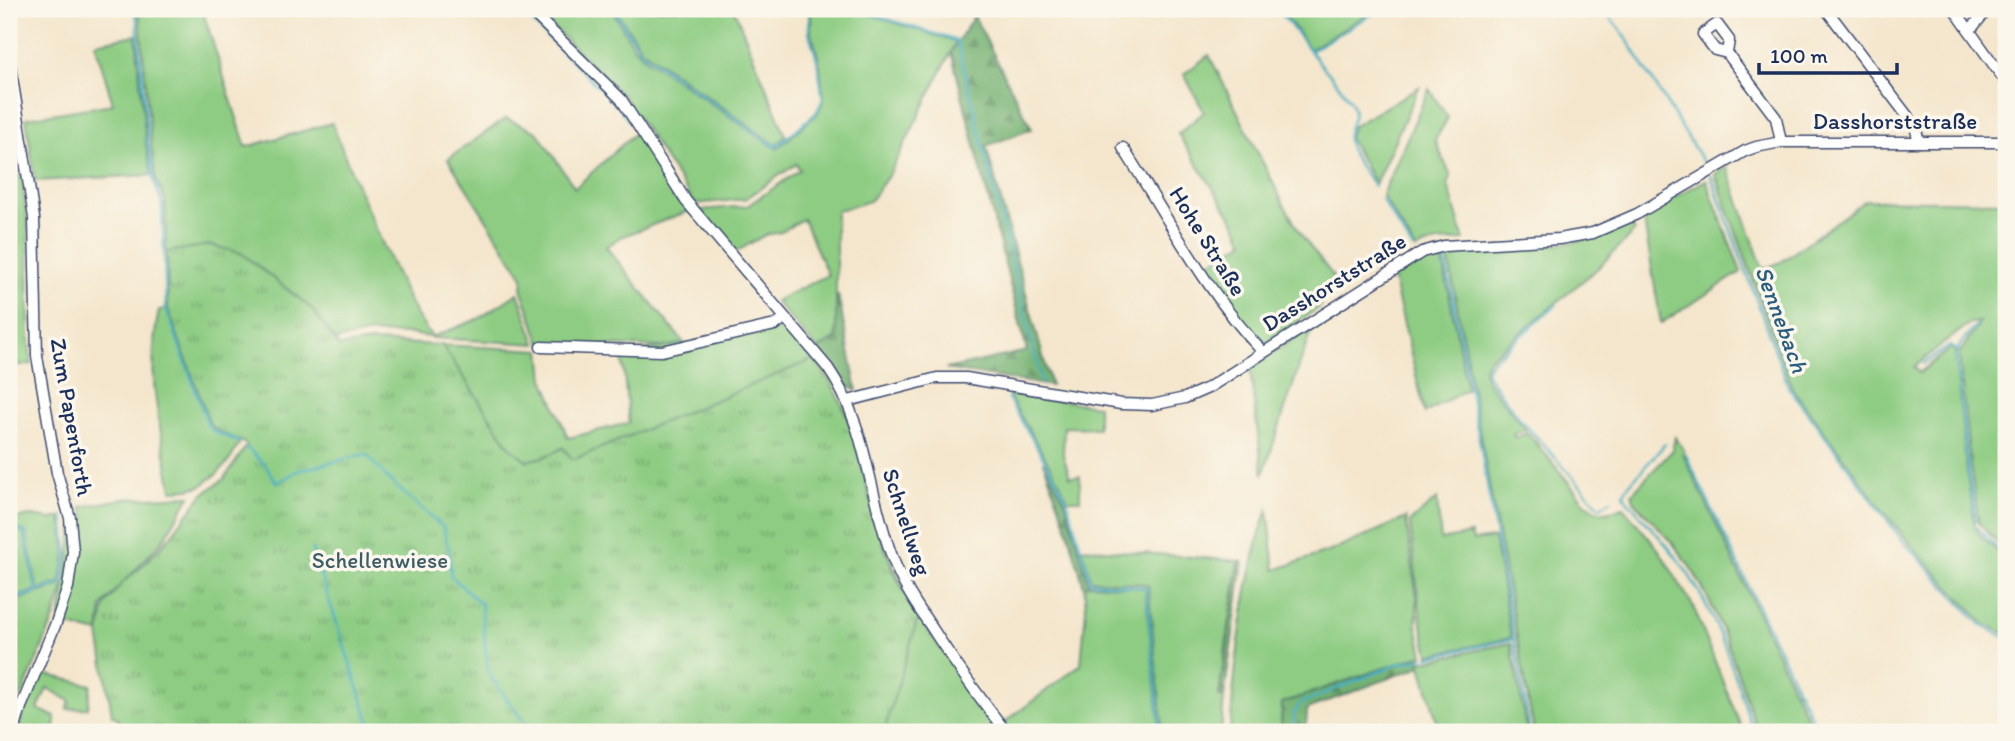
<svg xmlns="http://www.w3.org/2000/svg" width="2015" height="741" viewBox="0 0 2015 741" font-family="Itim,sans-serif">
  <defs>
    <pattern id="forest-firs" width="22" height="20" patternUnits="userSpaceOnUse" patternTransform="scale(1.75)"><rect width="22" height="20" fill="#72b070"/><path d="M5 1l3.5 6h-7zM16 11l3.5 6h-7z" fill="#5d905f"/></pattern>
    <pattern id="park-tufts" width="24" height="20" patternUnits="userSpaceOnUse" patternTransform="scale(1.75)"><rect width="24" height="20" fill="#8dcc82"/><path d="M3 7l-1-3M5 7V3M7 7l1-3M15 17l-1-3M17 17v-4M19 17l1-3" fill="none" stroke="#72a66e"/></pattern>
  </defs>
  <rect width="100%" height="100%" fill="#fbf7ec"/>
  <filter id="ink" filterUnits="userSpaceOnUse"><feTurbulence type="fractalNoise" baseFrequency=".0143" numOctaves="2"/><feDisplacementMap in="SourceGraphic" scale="14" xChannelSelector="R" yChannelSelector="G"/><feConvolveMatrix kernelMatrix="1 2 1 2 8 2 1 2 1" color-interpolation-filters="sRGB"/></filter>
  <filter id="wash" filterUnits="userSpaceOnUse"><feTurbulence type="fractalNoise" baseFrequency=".00686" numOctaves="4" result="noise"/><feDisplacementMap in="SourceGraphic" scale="28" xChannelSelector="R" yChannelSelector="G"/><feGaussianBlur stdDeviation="1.57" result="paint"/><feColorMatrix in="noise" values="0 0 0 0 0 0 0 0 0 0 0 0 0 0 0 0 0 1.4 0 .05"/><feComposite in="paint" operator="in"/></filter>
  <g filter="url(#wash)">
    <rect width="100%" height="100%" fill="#f4e6cc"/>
    <!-- grass -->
    <g fill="#8dcc82" stroke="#547e70" stroke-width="2">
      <path d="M137,9H202L246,147L332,123C350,170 370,216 391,262C403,288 414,315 432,337L478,319L518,293L536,344L433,338L412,334L370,333L328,342L241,440L230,460L218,473L201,486L189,489L172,490C160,426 145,374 159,310L168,308L165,200L156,180L151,144L140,21Z"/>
      <path d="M535,9H611L634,47L646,59L777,149L817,114L824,99L819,60L811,32V9H852L956,42L890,173L870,201L836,211V339L817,349L775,301L828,275L803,219L781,232L765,235L734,253L700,210L747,206L800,170L796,164L745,199L695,204L624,97Z"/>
      <path d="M615,9H734L786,136L776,145L642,50Z"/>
      <path d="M1281,9H1376L1310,49Z"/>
      <path d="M136,35L146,145L152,175L35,181L26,118L113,104L95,43Z"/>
      <path d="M1209,55L1282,201L1302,236L1333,276L1319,308L1265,343L1254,338L1202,267L1244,242L1236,224L1178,134L1204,112L1184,74Z"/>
      <path d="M1419,87L1375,184L1349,138L1352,127Z"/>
      <path d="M1429,89L1448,118L1435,140L1451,177L1448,185L1464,240C1447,241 1431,241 1416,250L1382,195Z"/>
      <path d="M9,99L28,225L29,344L32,364L9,366Z"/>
      <path d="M506,118L537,132L575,188L637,131L689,211L621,237L606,247L684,343L663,347L541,344L522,291L523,277L448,159Z"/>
      <path d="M1727,167L1763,269L1781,262L1866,200L2006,202V552L1979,523L1970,465L1959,354L1980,322L1970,323L1914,367L1919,373L1951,348L1955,351L1967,473L1975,526L1979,534L2006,560V634L1983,623L1917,552L1884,512L1792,388L1715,174Z"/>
      <path d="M1706,180L1741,272L1661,323L1643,215Z"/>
      <path d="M1629,224L1635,231L1598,268L1488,360C1483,368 1483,372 1486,380L1526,430L1513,434L1515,438L1528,433L1587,505C1600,515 1608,513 1623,507L1659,550L1693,606L1743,732H1534L1447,251L1563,244L1597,237Z"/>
      <path d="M1441,251L1467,389L1425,413L1393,278L1423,257Z"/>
      <path d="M1313,325L1263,475L1250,369Z"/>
      <path d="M786,328L824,371L850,418L879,532L913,609L999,732H741L563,448L544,457L527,461L510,448L442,345L541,350L544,379L568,438L629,423L622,354Z"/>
      <path d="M1011,393L1098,406V428L1064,427L1063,455L1070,477L1080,476V500H1068L1059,481L1010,398Z"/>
      <path d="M1675,437L1684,450L1683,454L1814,732H1757C1739,675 1719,607 1684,558C1670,538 1651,520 1634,501L1632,493L1672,451Z"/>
      <path d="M190,496L164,539L102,606L99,633L59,624L74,524L85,518L82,507L122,499Z"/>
      <path d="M1437,499L1441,540L1471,534L1473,541L1494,538L1511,638L1429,655L1421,621L1410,522Z"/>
      <path d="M1268,510L1275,570L1336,549L1406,518L1417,599V626L1423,655L1282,703L1281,732H1230C1234,675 1240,618 1253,561C1257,544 1261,526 1268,510Z"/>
      <path d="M31,516L52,519L61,517L66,552L61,582L38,590L26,532L9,525V519Z"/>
      <path d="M9,527L24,533L36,590L9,600Z"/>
      <path d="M1082,548L1239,561L1221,679L1219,697H1224L1221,732H1163L1148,585L1091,580Z"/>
      <path d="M65,584L53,621L17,707L9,710V603Z"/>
      <path d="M1089,584L1145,588L1160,732H1116L1113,727L1101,732H1011L1004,723L1081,664L1086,608L1084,587Z"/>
      <path d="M1511,643L1527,732H1440L1420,662Z"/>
      <path d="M39,673L91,685L88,708L67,709L70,701L47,688L38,709L55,717V732H17L24,710Z"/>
    </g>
    <!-- forest -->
    <g fill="url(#forest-firs)" stroke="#467067" stroke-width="2">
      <path d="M974,16L1032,129L986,146L1051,386L946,369L1027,351L951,52Z"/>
      <path d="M838,295L857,391L845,384L817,349L836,339V296Z"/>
      <path d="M1043,461L1065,501L1089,584L1084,587L1066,524Z"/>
      <path d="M1239,561H1243L1224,697H1219Z"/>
      <path d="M1419,656L1421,666L1307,709L1306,732H1281L1282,703Z"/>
    </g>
    <!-- park -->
    <path fill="url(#park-tufts)" stroke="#547e70" stroke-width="2" d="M209,245L241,253L311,308L339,346L371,342L442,345L510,447L527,461L544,457L563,448L572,459L577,458L814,359C853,405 858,457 874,514C884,550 899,586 918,618L884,732H121L118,718L112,715L99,633L105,605L122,583L141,567L168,539L203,494L224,479L247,445C235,436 218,436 210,424L168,309L167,252Z"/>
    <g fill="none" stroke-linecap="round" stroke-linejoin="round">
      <!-- stream -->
      <g stroke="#44afc3" stroke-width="2.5">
        <path d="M134,9L137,20L148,144L154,181L162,203L166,308L208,425L213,431L239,442"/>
        <path d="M519,9L617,105L631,124"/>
        <path d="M613,9L641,52L776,147L816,113L823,99L817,60L809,33V9"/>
        <path d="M856,9L957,41L1042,383"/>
        <path d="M1277,9L1310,50"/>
        <path d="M1603,9L1623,33L1708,170"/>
        <path d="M9,35L12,53"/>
        <path d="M1711,176L1789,388L1903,541L1981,625L2006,638"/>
        <path d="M1374,186C1365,172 1345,151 1348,133C1350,124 1356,116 1353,107C1349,93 1320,65 1310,51L1381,9"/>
        <path d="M1382,200L1413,249"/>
        <path d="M39,224L40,267"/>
        <path d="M1444,253L1480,444L1530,732"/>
        <path d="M1556,305L1489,364L1486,371L1488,377L1520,419L1600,507L1611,500"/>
        <path d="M1976,325L1960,345L1956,355L1968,472L1976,521"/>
        <path d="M1923,364L1950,346L1957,350"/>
        <path d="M1009,394L1008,398L1057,481L1067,501L1091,582L1146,588L1161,732"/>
        <path d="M1665,444L1628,486L1624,494L1625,497C1644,522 1667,542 1684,568C1718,616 1736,676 1753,732"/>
        <path d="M246,447L265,465L277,483L297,471L366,454L389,480L443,527L449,550L451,576L481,604L488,673L531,732"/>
        <path d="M1686,455L1818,732"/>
        <path d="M9,526L25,533L37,591"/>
        <path d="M1977,527L2006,557"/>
        <path d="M312,549L373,732"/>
        <path d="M9,601L62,583L67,551L63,516"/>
        <path d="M1428,657L1513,639"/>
        <path d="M1294,732V713L1301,703L1398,664L1423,658"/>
      </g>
    </g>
  </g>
  <g filter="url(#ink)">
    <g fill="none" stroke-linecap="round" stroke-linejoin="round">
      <!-- street casing -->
      <g stroke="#3c4a6e" stroke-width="13">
        <g id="street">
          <path d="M529,9L621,99L686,201L828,368C868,426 868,495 893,559C902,584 917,606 932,628C955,664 980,698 1006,732"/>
          <path d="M1826,9L1915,126L1919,142"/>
          <path d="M1954,9L2006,82"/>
          <path d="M1970,30L1988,9"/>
          <path d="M1727,53L1715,50L1703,34L1717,24L1729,40L1727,53L1776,118L1781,142"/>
          <path d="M9,58L34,218L37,356L57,473L70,518L73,552L68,587L56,623L21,707L14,732"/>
          <path d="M1123,148C1167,216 1207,294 1263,352"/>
          <path d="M541,347L662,351L775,325L784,319"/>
          <path d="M848,401L937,378H966L1121,404L1152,405L1185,398L1208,388L1422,252L1444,246L1559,239L1593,233L1637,214L1745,151L1756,147L1781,142H2006"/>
        </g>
      </g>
      <!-- street -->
      <use href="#street" stroke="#fff" stroke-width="10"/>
    </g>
  </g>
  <g text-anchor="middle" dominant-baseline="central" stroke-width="7" stroke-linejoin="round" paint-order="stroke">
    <!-- street labels -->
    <g font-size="23" fill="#1b2f5e" stroke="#fbf7ec">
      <text x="1895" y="121">Dasshorststraße</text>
      <text transform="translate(1208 241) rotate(58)">Hohe Straße</text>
      <text transform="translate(1334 282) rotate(-32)">Dasshorststraße</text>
      <text transform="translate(72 417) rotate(80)">Zum Papenforth</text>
      <text transform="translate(907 522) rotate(72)">Schnellweg</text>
    </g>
    <!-- park labels -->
    <g font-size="23" fill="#3d5e69" stroke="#fbf7ec">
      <text x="380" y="560">Schellenwiese</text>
    </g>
    <!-- water labels -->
    <g font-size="24" font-style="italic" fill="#295c81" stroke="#fbf7ec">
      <text transform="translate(1782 319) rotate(70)">Sennebach</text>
    </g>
  </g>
  <!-- margin -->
  <rect width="2015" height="741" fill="none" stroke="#fbf7ec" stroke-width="35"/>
  <!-- scale -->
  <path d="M1759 63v10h138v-10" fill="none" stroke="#1b2f5e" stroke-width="3.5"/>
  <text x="1770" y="63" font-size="21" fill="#1b2f5e" stroke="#fbf7ec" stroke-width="5" paint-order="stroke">100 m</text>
</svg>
